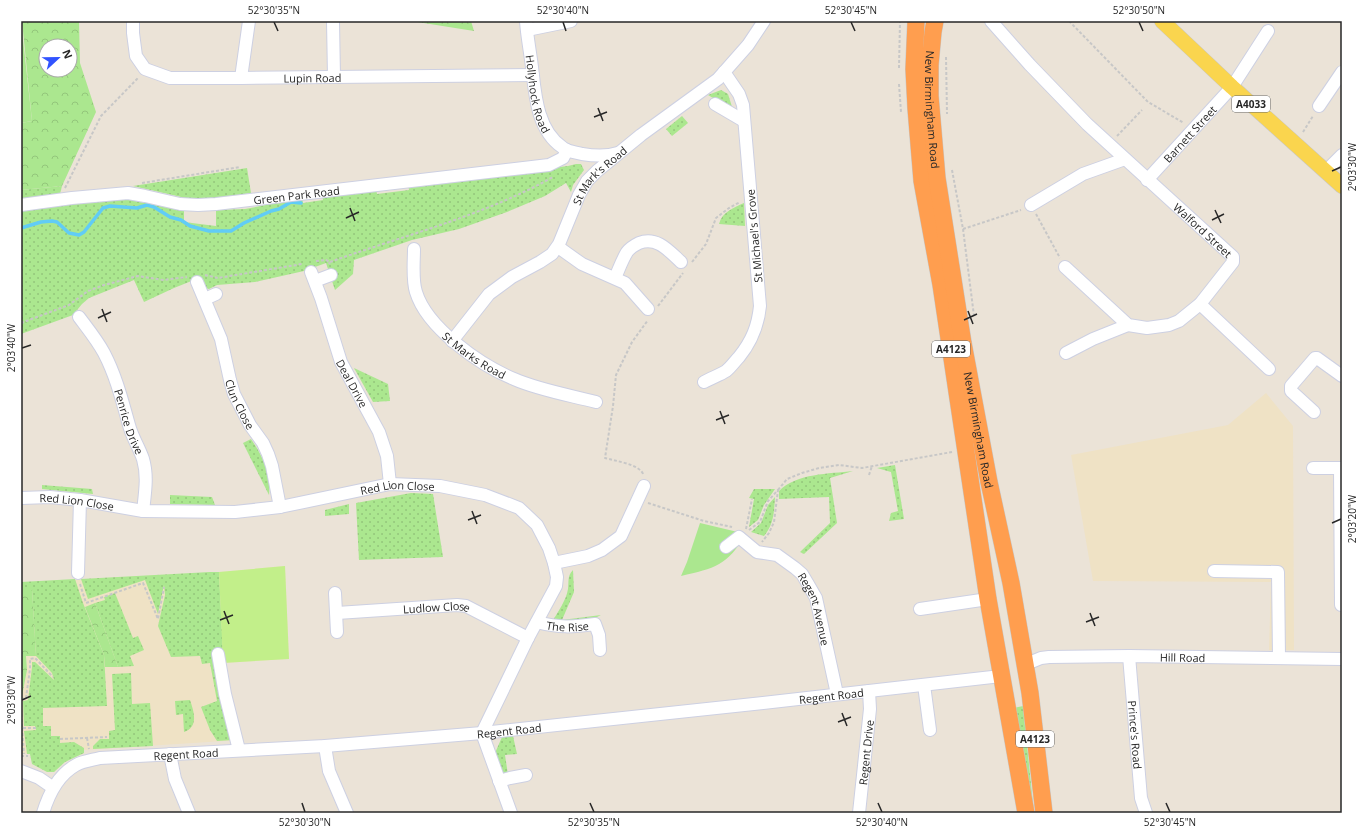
<svg xmlns="http://www.w3.org/2000/svg" width="1363" height="834" viewBox="0 0 1363 834" font-family="'Open Sans',sans-serif">
  <defs>
    <pattern id="grass-dots" width="8" height="8" patternUnits="userSpaceOnUse"><rect width="8" height="8" fill="#abe78f"/><path d="M2 2h.1M6 6h.1" fill="none" stroke="#93c67b" stroke-width="1.8" stroke-linecap="round"/></pattern>
    <pattern id="forest-crowns" width="20" height="18" patternUnits="userSpaceOnUse"><rect width="20" height="18" fill="#abe78f"/><path d="M2 6a3 3 0 1 1 6 0M12 15a3 3 0 1 1 6 0" fill="none" stroke="#93c67b"/></pattern>
  </defs>
  <rect width="100%" height="100%" fill="#ebe3d7"/>
  <!-- education -->
  <g fill="#efe2c5">
    <path d="M1266,393L1293,426L1294,650H1269L1271,582L1093,581L1071,455L1228,425Z"/>
    <path d="M285,566L289,659L223,663L240,740L21,754V696H22L27,670L26,656H35L32,582L219,572Z"/>
  </g>
  <!-- grass -->
  <g fill="url(#grass-dots)">
    <path d="M721,90L728,94L733,110L708,95Z"/>
    <path d="M682,116L688,123L672,136L666,129Z"/>
    <path d="M576,164H581L584,170L573,185L571,192L566,183L545,196L507,212L459,229L412,240L354,260L353,274L335,290L326,263L304,271L255,282L217,285L209,289L205,288L199,278L174,288L144,302L134,280L89,298L82,304L73,315L21,334V209L121,198L184,211V222L216,226V210L245,209L302,198L303,203L323,200L322,195L376,189L377,194L409,190L408,185L568,166Z"/>
    <path d="M247,168L251,193L219,198L190,199L133,186Z"/>
    <path d="M62,186L60,194L21,199V190Z"/>
    <path d="M744,203L745,226L719,224C722,212 733,208 744,203Z"/>
    <path d="M354,368L388,384L390,401L373,402Z"/>
    <path d="M251,439C263,457 271,473 269,495L243,443Z"/>
    <path d="M895,465L904,519L889,521L891,513L898,511L891,472L877,468Z"/>
    <path d="M853,471L830,478L837,523L804,554L800,552L830,523L829,497L779,499V491C797,473 829,474 853,471Z"/>
    <path d="M42,485L92,489L93,494L42,489Z"/>
    <path d="M754,489H775L764,505L758,520L749,527L754,499L749,498Z"/>
    <path d="M411,493L433,494L443,557L359,560L356,503Z"/>
    <path d="M170,495L212,497L215,505L170,504Z"/>
    <path d="M775,497C774,512 774,524 764,536L751,532L761,523L768,505Z"/>
    <path d="M349,504V514L325,516V510Z"/>
    <path d="M573,570L574,592L562,620L601,615L591,620L568,622L562,620L552,622C558,611 566,601 568,589C569,582 567,576 573,570Z"/>
    <path d="M210,572H219L223,654L233,740L217,741L210,730L201,707L217,701L210,663L202,664L200,656L171,657L158,626L165,595L164,585L158,614L145,580L88,599L81,579Z"/>
    <path d="M75,579L83,603L104,655L107,706L43,708V726H51V736H60V743L74,742L84,748V753L65,762L54,772H47L32,764L30,754H27L24,731L36,730L35,726H24L23,701L28,700L32,667V662H35L54,680L52,673L36,656L32,589H21V582Z"/>
    <path d="M115,593L133,638L138,636L144,650L130,656L134,666L118,667L95,603L105,600L104,597Z"/>
    <path d="M131,673L132,704L150,703L153,746L93,749V746L100,739H109V731L115,730L112,674Z"/>
    <path d="M190,700C194,712 199,727 184,732L183,714L176,715L175,701Z"/>
    <path d="M1023,706L1034,813L1014,708Z"/>
    <path d="M513,736L517,754L505,755L508,775L504,776L495,753L502,737Z"/>
  </g>
  <!-- forest -->
  <g fill="url(#forest-crowns)" fill-rule="evenodd">
    <path d="M22,21H79L80,63L96,112L62,186L21,190V123L32,121ZM46,46H70V70H46Z"/>
    <path d="M411,21H471L474,31Z"/>
    <path d="M32,588L36,656H26L27,670L22,696H21V589Z"/>
    <path d="M95,603L118,667H105L104,655L85,607Z"/>
  </g>
  <!-- garden -->
  <g fill="#abe78f">
    <path d="M21,21L32,121L21,123Z"/>
    <path d="M700,523L746,534C727,566 715,568 681,576L687,562Z"/>
  </g>
  <!-- pitch -->
  <path fill="#c2ef8a" d="M285,566L289,659L223,663L219,572Z"/>
  <g fill="none" stroke-linecap="round" stroke-linejoin="round">
    <!-- stream -->
    <path stroke="#61ccf6" stroke-width="3.5" d="M21,228L41,222L52,221L57,222L69,233L79,235L84,232L103,208L110,206L137,208L147,205L154,207L170,217L181,220L190,226L209,231H231L244,223L271,211L279,209L291,202L301,203"/>
    <!-- minor casing -->
    <g stroke="#cdd0e2" stroke-width="14">
      <g id="minor">
        <path id="s1" d="M133,21V33L136,56L145,69L170,78H241L533,75"/>
        <path d="M333,21L334,77"/>
        <path id="s2" d="M526,21C527,36 530,51 532,67C535,94 537,130 562,147C567,152 575,152 582,154C594,156 606,157 618,153"/>
        <path id="s3" d="M991,21L1030,65L1087,124L1233,257V262L1200,304L1179,321L1169,325L1147,328L1128,325L1065,267"/>
        <path d="M527,30L571,21"/>
        <path d="M241,78L249,21"/>
        <path d="M715,104L744,121"/>
        <path d="M1319,106L1342,72"/>
        <path d="M1326,171L1342,155"/>
        <path id="s4" d="M1147,180L1232,87L1268,31"/>
        <path id="s5" d="M21,205L72,198L128,193L145,196L180,204L198,205L216,204L549,165L563,158L567,150"/>
        <path d="M1031,205L1083,174L1125,159"/>
        <path d="M558,247L582,264L625,283L648,309"/>
        <path id="s6" d="M414,249C414,261 412,280 416,292C427,328 480,365 514,379C539,390 569,395 596,402"/>
        <path id="s7" d="M311,272L321,298L341,362L379,432L387,456L390,484"/>
        <path d="M615,278C619,269 622,260 627,252C630,248 635,245 639,243C657,236 669,251 681,262"/>
        <path d="M315,281L331,275"/>
        <path id="s8" d="M197,282L221,339L230,380L234,394L250,425L263,443L268,454L272,466L280,507"/>
        <path d="M205,299L216,294"/>
        <path d="M1200,304L1269,369"/>
        <path id="s9" d="M79,317C88,329 97,340 104,353C116,376 122,400 129,425C132,437 139,447 143,459C148,476 145,493 143,511"/>
        <path id="s10" d="M452,341L489,294L512,277L540,262L552,254L559,244L579,195L587,181L597,171L641,135L718,79L748,45L764,21"/>
        <path d="M1066,353L1093,339L1128,325"/>
        <path d="M704,382C711,378 720,375 726,371C731,367 735,361 739,357C752,341 758,326 760,306L743,105L739,94L724,72"/>
        <path d="M1314,412L1291,391V386L1315,358H1317L1342,376"/>
        <path d="M1313,468H1342"/>
        <path d="M1340,468L1341,605"/>
        <path id="s11" d="M21,498L50,497L80,500L143,511L235,512L280,507L390,484L440,486L485,495L519,508L537,525L549,548L554,563L557,577L556,586L528,638L482,733"/>
        <path id="s12" d="M726,547L739,537L757,552L777,555L795,568L802,574L808,584L816,598L837,694"/>
        <path d="M554,563L588,556L602,550L621,536L644,486"/>
        <path d="M1214,571L1278,572L1279,658"/>
        <path d="M78,573L80,500"/>
        <path d="M335,593L337,632"/>
        <path d="M920,609L988,599"/>
        <path id="s13" d="M337,613L457,605L466,606L528,638"/>
        <path id="s14" d="M537,622C559,628 573,627 595,624L599,635L600,650"/>
        <path d="M218,654L225,694L239,750"/>
        <path id="s15" d="M1129,656L1141,798L1146,813"/>
        <path id="s16" d="M1024,665L1041,658L1049,657L1129,656L1342,659"/>
        <path d="M924,685L930,730"/>
        <path d="M482,733L511,813"/>
        <path d="M325,746L329,771L347,813"/>
        <path d="M170,754L175,779L189,813"/>
        <path d="M21,771L39,778L52,787"/>
        <path d="M499,781L510,778L526,775"/>
        <path id="s17" d="M43,813C49,793 58,775 76,765C83,761 93,760 100,758L325,746L482,733L763,703L1001,676"/>
        <path id="s18" d="M859,813L870,709L869,691"/>
      </g>
    </g>
    <!-- major casing -->
    <g stroke="#c7c7c7" stroke-width="16">
      <path id="major" d="M1162,21L1232,87L1342,186"/>
    </g>
    <!-- highway casing -->
    <g stroke="#c7c7c7" stroke-width="18">
      <g id="highway">
        <path d="M916,21L914,69L916,108L922,181L941,285L988,599L1026,813"/>
        <path id="s19" d="M935,21L933,32L930,65V96L937,178L963,343L989,482L1011,583L1030,693L1044,813"/>
      </g>
    </g>
    <!-- path -->
    <g stroke="#c7c7c7" stroke-width="2" stroke-dasharray="3 2" stroke-linecap="butt">
      <path d="M1069,21L1148,102L1184,123"/>
      <path d="M946,57L947,114"/>
      <path d="M899,68L900,21"/>
      <path d="M899,84L901,112"/>
      <path d="M1303,132L1313,116"/>
      <path d="M1117,136L1142,110"/>
      <path d="M952,170L963,229L974,316"/>
      <path d="M142,183L240,167"/>
      <path d="M65,188L101,116L138,78"/>
      <path d="M1036,214L1060,258"/>
      <path d="M963,229L1021,210"/>
      <path d="M316,261L326,260L330,262L329,264"/>
      <path d="M330,262C405,235 483,216 553,177"/>
      <path d="M692,262L706,244L716,218L729,208L740,202"/>
      <path d="M205,275L218,278L302,264"/>
      <path d="M658,306L683,273"/>
      <path d="M21,323L69,305L88,291L104,285L138,276L163,280L187,277"/>
      <path d="M643,474C639,464 615,461 605,458L613,406L616,375L632,342L648,320"/>
      <path d="M869,475L872,466"/>
      <path d="M778,490L787,479L802,473L819,468L839,465L862,468L952,452"/>
      <path d="M648,503L704,521L732,527"/>
      <path d="M746,529L752,499"/>
      <path d="M749,530L760,522L768,501L778,490L774,522L769,533L762,542"/>
      <path d="M80,584L86,603L143,583L158,619L164,587"/>
      <path d="M21,699L26,698L30,669V659L35,658L53,677"/>
      <path d="M21,704L22,728H36"/>
      <path d="M22,728L24,754"/>
      <path d="M87,738L89,749"/>
      <path d="M60,739L107,737"/>
      <path d="M21,756H28"/>
    </g>
    <!-- minor -->
    <use href="#minor" stroke="#fff" stroke-width="12"/>
    <!-- major -->
    <use href="#major" stroke="#fad54e" stroke-width="15"/>
    <!-- highway -->
    <use href="#highway" stroke="#ff9e4f" stroke-width="17"/>
  </g>
  <!-- ticks -->
  <path fill="none" stroke="#272727" stroke-width="1.5" d="M274,22L278,31M563,22L566,31M851,22L855,31M1139,22L1143,31M598,108L603,121M594,117L607,112M1332,171L1341,167M350,208L355,221M1215,210L1221,223M346,218L359,212M1212,220L1224,214M102,309L107,322M968,311L973,324M98,318L111,312M964,320L977,314M22,348L31,345M720,411L725,424M716,420L729,415M472,511L477,524M468,520L481,515M1332,523L1341,519M224,611L229,624M1090,613L1095,626M220,620L233,615M1086,622L1099,617M22,700L31,696M842,713L847,726M838,722L851,717M302,803L305,812M590,803L594,812M878,803L882,812M1166,803L1170,812"/>
  <g text-anchor="middle" dominant-baseline="central" stroke-width="3" stroke-linejoin="round" paint-order="stroke">
    <!-- shield labels -->
    <g fill="#fff" stroke="#686868" stroke-width="1">
      <rect x="1232" y="96" width="38" height="16" rx="3"/>
      <rect x="932" y="341" width="38" height="16" rx="3"/>
      <rect x="1016" y="731" width="38" height="16" rx="3"/>
    </g>
    <g font-size="10" font-weight="bold" fill="#272727">
      <text x="1251" y="104">A4033</text>
      <text x="951" y="349">A4123</text>
      <text x="1035" y="739">A4123</text>
    </g>
    <!-- street labels -->
    <g font-size="11" fill="#272727" stroke="#fff">
      <text stroke="none"><textPath href="#s1" startOffset="220">Lupin Road</textPath></text>
      <text stroke="none"><textPath href="#s2" startOffset="74">Hollyhock Road</textPath></text>
      <text stroke="none"><textPath href="#s19" startOffset="89">New Birmingham Road</textPath></text>
      <text stroke="none"><textPath href="#s4" startOffset="63">Barnett Street</textPath></text>
      <text stroke="none"><textPath href="#s10" startOffset="228">St Mark's Road</textPath></text>
      <text stroke="none"><textPath href="#s5" startOffset="278">Green Park Road</textPath></text>
      <text stroke="none"><textPath href="#s3" startOffset="298">Walford Street</textPath></text>
      <text transform="translate(754 236) rotate(-95)">St Michael's Grove</text>
      <text stroke="none"><textPath href="#s6" startOffset="131">St Marks Road</textPath></text>
      <text stroke="none"><textPath href="#s7" startOffset="119">Deal Drive</textPath></text>
      <text stroke="none"><textPath href="#s8" startOffset="130">Clun Close</textPath></text>
      <text stroke="none"><textPath href="#s9" startOffset="117">Penrice Drive</textPath></text>
      <text stroke="none"><textPath href="#s19" startOffset="413">New Birmingham Road</textPath></text>
      <text stroke="none"><textPath href="#s11" startOffset="380">Red Lion Close</textPath></text>
      <text stroke="none"><textPath href="#s11" startOffset="56">Red Lion Close</textPath></text>
      <text stroke="none"><textPath href="#s13" startOffset="100">Ludlow Close</textPath></text>
      <text stroke="none"><textPath href="#s12" startOffset="129">Regent Avenue</textPath></text>
      <text stroke="none"><textPath href="#s14" startOffset="31">The Rise</textPath></text>
      <text stroke="none"><textPath href="#s16" startOffset="160">Hill Road</textPath></text>
      <text stroke="none"><textPath href="#s17" startOffset="819">Regent Road</textPath></text>
      <text stroke="none"><textPath href="#s17" startOffset="495">Regent Road</textPath></text>
      <text stroke="none"><textPath href="#s15" startOffset="79">Prince's Road</textPath></text>
      <text stroke="none"><textPath href="#s18" startOffset="61">Regent Drive</textPath></text>
      <text stroke="none"><textPath href="#s17" startOffset="171">Regent Road</textPath></text>
    </g>
  </g>
  <!-- border -->
  <rect width="1363" height="834" fill="none" stroke="#ffffff" stroke-width="44"/>
  <!-- north arrow -->
  <g transform="translate(58 58) rotate(68)"><circle r="19" fill="#ffffff" stroke="#a9a9a9"/>
  <path d="M0-3L7 15L0 10L-7 15Z" fill="#3153ff"/>
  <text y="-6" font-size="11" font-weight="bold" text-anchor="middle" fill="#272727">N</text>
  </g>
  <rect x="22" y="22" width="1319" height="790" fill="none" stroke="#272727" stroke-width="1.5"/>
  <g font-size="10" text-anchor="middle" fill="#272727">
    <text x="274" y="14">52°30'35"N</text>
    <text x="563" y="14">52°30'40"N</text>
    <text x="851" y="14">52°30'45"N</text>
    <text x="1139" y="14">52°30'50"N</text>
    <text transform="translate(1352 167) rotate(-90)" y="4">2°03'30"W</text>
    <text transform="translate(11 348) rotate(-90)" y="4">2°03'40"W</text>
    <text transform="translate(1352 519) rotate(-90)" y="4">2°03'20"W</text>
    <text transform="translate(11 700) rotate(-90)" y="4">2°03'30"W</text>
    <text x="305" y="826">52°30'30"N</text>
    <text x="594" y="826">52°30'35"N</text>
    <text x="882" y="826">52°30'40"N</text>
    <text x="1170" y="826">52°30'45"N</text>
  </g>
</svg>
